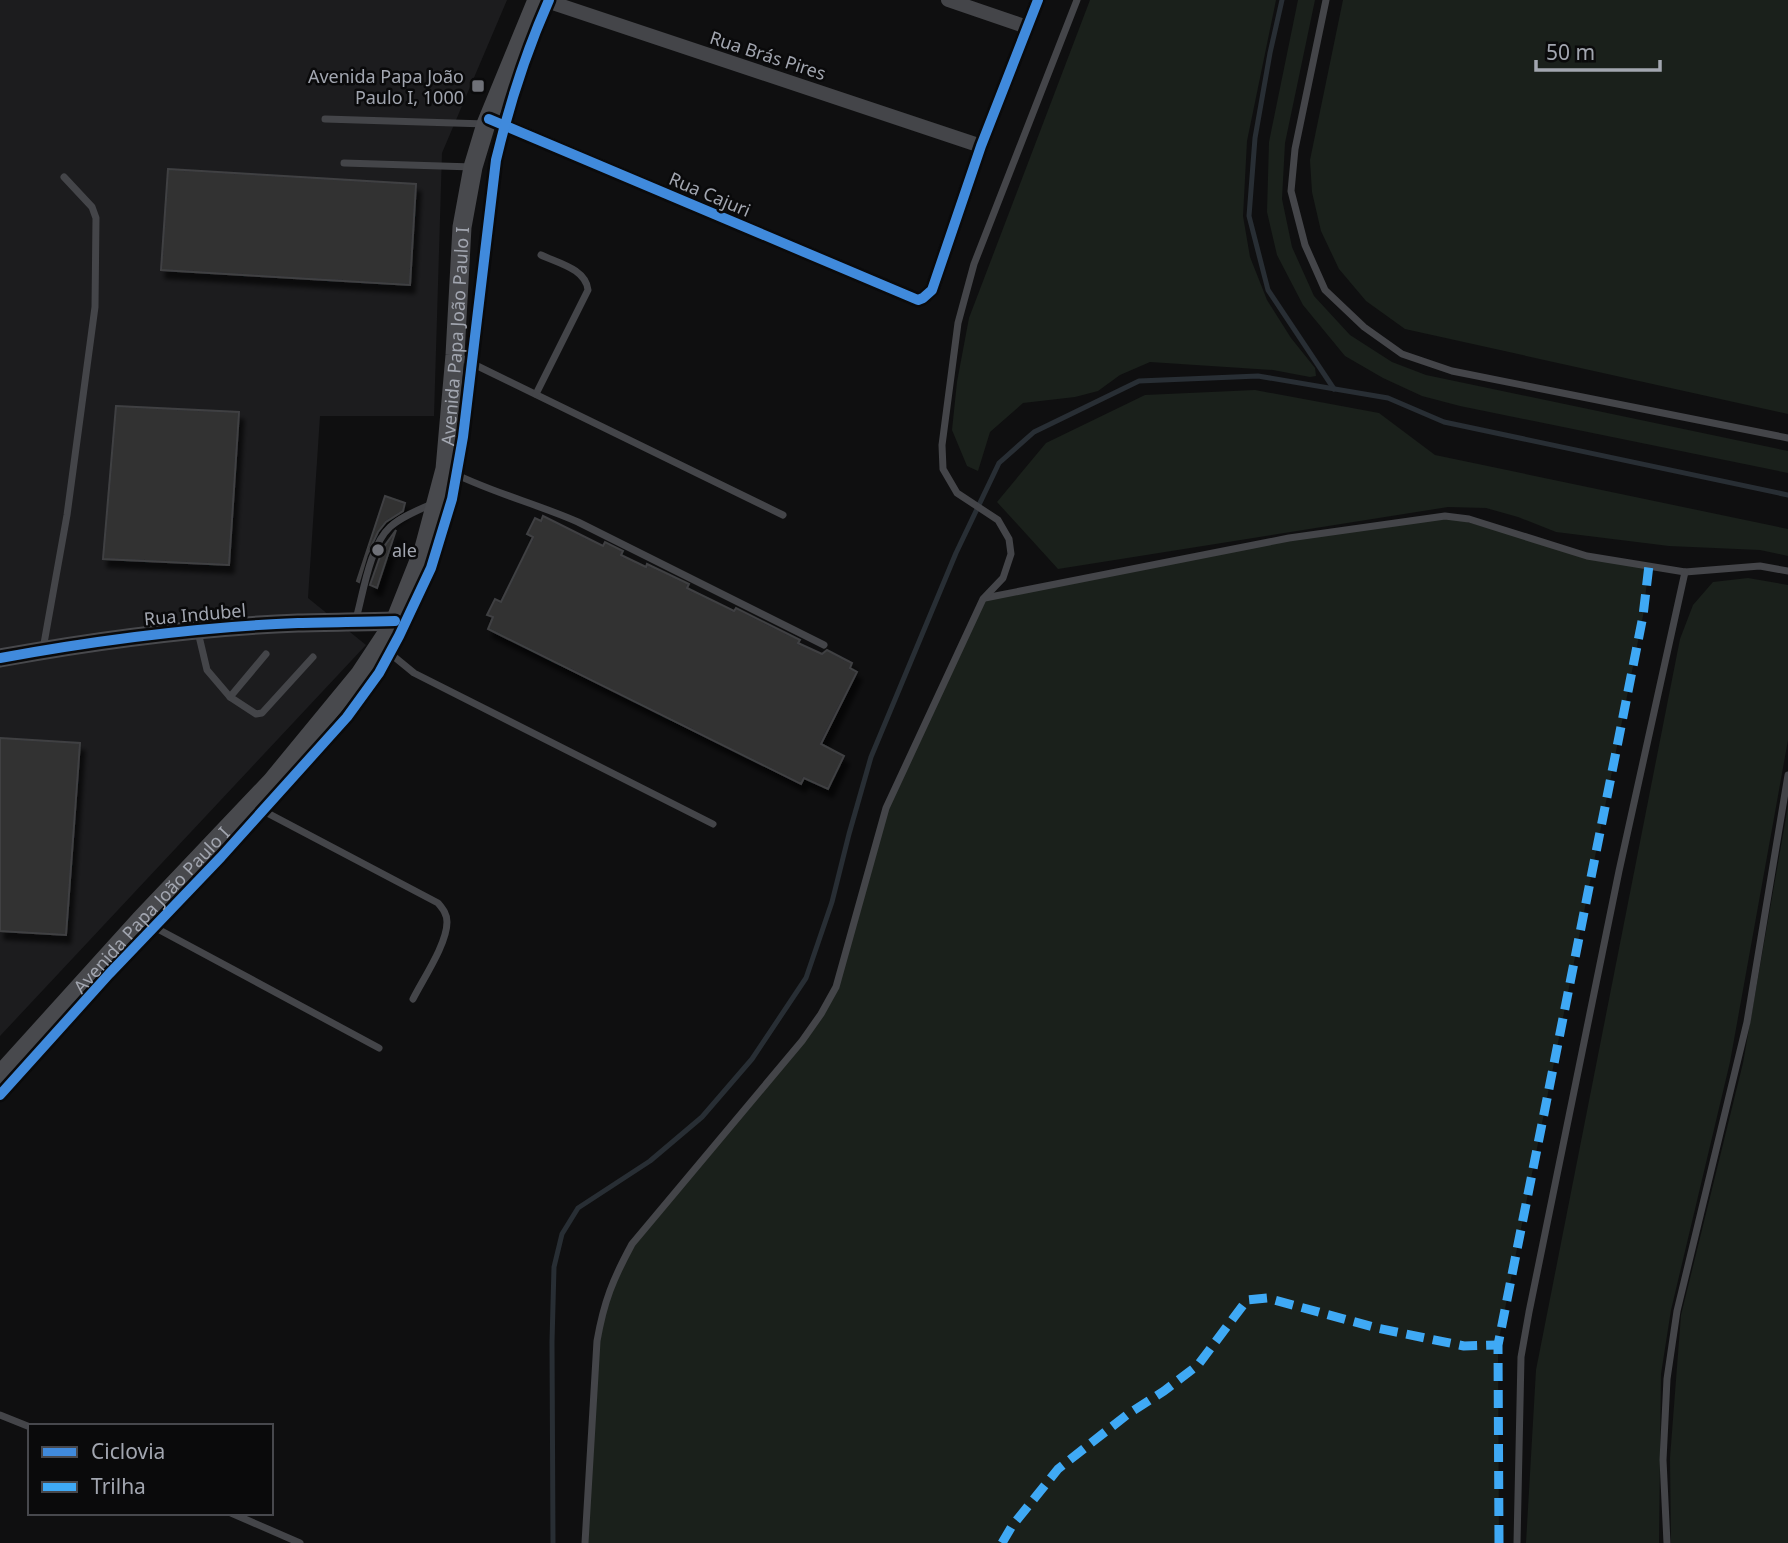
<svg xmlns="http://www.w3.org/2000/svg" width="1788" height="1543" viewBox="0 0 1788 1543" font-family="'Noto Sans',sans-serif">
  <defs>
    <filter id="shadow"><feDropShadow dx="4.5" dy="8" stdDeviation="2" flood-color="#0009"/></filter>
  </defs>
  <rect width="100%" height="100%" fill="#0f0f10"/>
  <!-- built -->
  <path fill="#1c1c1e" d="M0,0H507L442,153L434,416H320L308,598L366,645L0,1036Z"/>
  <!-- green -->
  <g fill="#1a201b">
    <path d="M1090,0H1276L1247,141L1243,216L1250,257L1267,300L1291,338L1315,368L1316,376L1310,377L1273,370L1150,362L1120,375L1098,391L1075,397L1023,403L990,432L978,471L967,466L952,430L957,382L969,318Z"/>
    <path d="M1298,0H1315L1285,143L1282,199L1292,247L1314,296L1350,335L1392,362L1426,375L1788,451V473L1460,406L1422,396L1383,378L1345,356L1303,305L1277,255L1267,212L1269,142Z"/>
    <path d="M1343,0H1788V414L1405,329L1366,301L1339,269L1321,231L1312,192L1310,160Z"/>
    <path d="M1255,390L1379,413L1435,455L1788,529V556L1760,550L1669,546L1556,532L1518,517L1486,508L1448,507L1058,569L997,502L1046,443L1145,395Z"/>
    <path d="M1445,516L1587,555L1649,565L1643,616L1498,1344L1499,1543H585L600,1323L623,1260L802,1041L836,987L886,808L983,599L1289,538Z"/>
    <path d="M1748,578L1788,585V740L1730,1062L1671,1310L1661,1374L1659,1543H1526L1536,1370L1680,639L1693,605L1713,582Z"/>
    <path d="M1788,806V1543H1671L1670,1458L1681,1315L1743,1063Z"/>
  </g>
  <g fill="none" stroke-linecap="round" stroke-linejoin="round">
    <!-- stream -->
    <g stroke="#282e34" stroke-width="5">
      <path d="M1282,0L1270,53L1255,138L1249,216L1268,290L1334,389"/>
      <path d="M553,1543L552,1342L554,1267L562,1234L578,1208L650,1161L702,1117L752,1059L806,978L832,902L849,834L871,757L956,553L999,463L1034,432L1139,381L1258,376L1388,398L1444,422L1788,495"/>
    </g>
  </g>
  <!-- building -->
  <g fill="#303032" stroke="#3f4043" stroke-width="2" filter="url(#shadow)">
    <path d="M168,169L416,184L410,285L161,270Z"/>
    <path d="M116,406L239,412L229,565L103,559Z"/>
    <path d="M385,496L405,503L403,511L386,522L378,532L367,555L359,582L357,581Z"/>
    <path d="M543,516L603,546L605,542L623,551L621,555L646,567L647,564L689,584L687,588L734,611L736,608L800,640L798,643L822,654L827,650L852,663L850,668L857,672L821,744L844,756L828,789L804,778L801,784L488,629L493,617L487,615L495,599L501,602L533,537L527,534L535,518L541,521Z"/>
    <path d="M396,530L377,588L370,585L383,548Z"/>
    <path d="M0,738L80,743L66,935L0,931Z"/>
  </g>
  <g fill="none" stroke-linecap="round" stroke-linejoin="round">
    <!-- lane -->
    <g stroke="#444549" stroke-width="7">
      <path d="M1326,0L1295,149L1291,191L1305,245L1325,290L1364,327L1402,354L1452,371L1788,438"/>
      <path d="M325,119L486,124"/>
      <path d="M344,163L473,167"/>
      <path d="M457,356L783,515"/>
      <path d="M536,394L588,290C586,269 558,263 541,255"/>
      <path d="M447,470C489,492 535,503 578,522L824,645"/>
      <path d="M985,598L1289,538L1445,516L1469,519L1587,556L1685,572L1760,566L1788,571"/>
      <path d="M356,619C363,594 370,545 390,527C402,516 419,510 434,503"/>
      <path d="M198,632L207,670L230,697L256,714L262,713L313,657"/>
      <path d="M381,646L414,673L713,824"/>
      <path d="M43,649L67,515L95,307L96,218L92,207L64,177"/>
      <path d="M230,697L266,654"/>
      <path d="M252,805L438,903C443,909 447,914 447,922C447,944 423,979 413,999"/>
      <path d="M141,920L379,1048"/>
      <path d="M0,1415L30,1427"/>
      <path d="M231,1513L300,1543"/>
      <path d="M585,1543L597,1341C604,1301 613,1279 632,1244L802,1041L821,1014L836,987L886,808L983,599L1003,578L1011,554L1009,539L998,520L957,493L943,469L942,445L958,323L974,264L1077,0"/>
      <path d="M1517,1543L1521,1357L1529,1312L1619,871L1685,572"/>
      <path d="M1667,1543L1663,1460L1667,1379L1677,1311L1747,1022L1788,775"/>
    </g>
    <!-- street -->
    <g stroke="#444549" stroke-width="14">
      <path d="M544,0L981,146"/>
      <path d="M948,0L1027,27"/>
      <path d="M489,119L918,300L923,298L932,290L981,146L1038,0"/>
    </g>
    <!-- secondary -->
    <g stroke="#48494d" stroke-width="19">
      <path d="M0,658C98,640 198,627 298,623C330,622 362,622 395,621"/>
      <path id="s1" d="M0,1075L140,920L272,781L360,674L395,621L424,548L445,469L455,355L462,227L473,167L486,124L537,0"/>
    </g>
    <!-- quiet -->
    <g stroke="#3fa9f5" stroke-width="9" stroke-dasharray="18 9" stroke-linecap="butt">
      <path d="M1002,1543L1012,1526L1058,1469L1128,1414L1164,1391L1198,1365L1247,1300L1267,1298L1377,1328L1464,1346L1498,1345"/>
      <path d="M1499,1543L1498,1345L1643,616L1649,565"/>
    </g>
    <!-- cycleway casing -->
    <g stroke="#0a0a0b" stroke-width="15">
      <g id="cycleway">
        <path d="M489,119L918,300L923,298L932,290L981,146L1038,0"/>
        <path d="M0,658C98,640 198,627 298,623C330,622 362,622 395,621"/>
        <path d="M0,1095L109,974L221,857L347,717L379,673L399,636L431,568L452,499L463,437L496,160C509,105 526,52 549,0"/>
      </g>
    </g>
    <!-- cycleway -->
    <use href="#cycleway" stroke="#408adc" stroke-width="10"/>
  </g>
  <!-- markers -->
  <g fill="#6f7178" stroke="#0a0a0b" stroke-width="2.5">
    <rect x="471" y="79" width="14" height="14" rx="3.5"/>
    <circle cx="378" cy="550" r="7"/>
  </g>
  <g text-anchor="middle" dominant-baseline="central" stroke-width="5" stroke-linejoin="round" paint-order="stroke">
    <!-- street labels -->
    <g font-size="18" fill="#a2a6b0" stroke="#0a0a0b">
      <text transform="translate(768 55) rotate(18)">Rua Brás Pires</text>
      <text transform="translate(710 194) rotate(23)">Rua Cajuri</text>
      <text stroke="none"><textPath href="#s1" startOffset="896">Avenida Papa João Paulo I</textPath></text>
      <text transform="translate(195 614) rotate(-5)">Rua Indubel</text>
      <text stroke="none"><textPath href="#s1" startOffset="224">Avenida Papa João Paulo I</textPath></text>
    </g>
    <!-- poi labels -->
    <g font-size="18" fill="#a2a6b0" stroke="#0a0a0b" text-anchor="end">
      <text x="464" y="76">Avenida Papa João<tspan x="464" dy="21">Paulo I, 1000</tspan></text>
      <text x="392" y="550" text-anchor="start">ale</text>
    </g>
  </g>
  <!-- legend -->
  <rect x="28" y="1424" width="245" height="91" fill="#0a0a0b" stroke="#47484d" stroke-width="2"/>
  <rect x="42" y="1447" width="35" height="10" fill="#408adc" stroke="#47484d" stroke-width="2"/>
  <text x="91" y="1459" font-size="21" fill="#a2a6b0">Ciclovia</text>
  <rect x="42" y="1482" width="35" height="10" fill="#3fa9f5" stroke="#47484d" stroke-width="2"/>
  <text x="91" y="1494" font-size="21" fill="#a2a6b0">Trilha</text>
  <!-- scale -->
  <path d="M1536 60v10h124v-10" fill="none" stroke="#a2a6b0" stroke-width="3.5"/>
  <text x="1546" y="60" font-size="21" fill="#a2a6b0" stroke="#0a0a0b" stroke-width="5" paint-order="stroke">50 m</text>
</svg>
